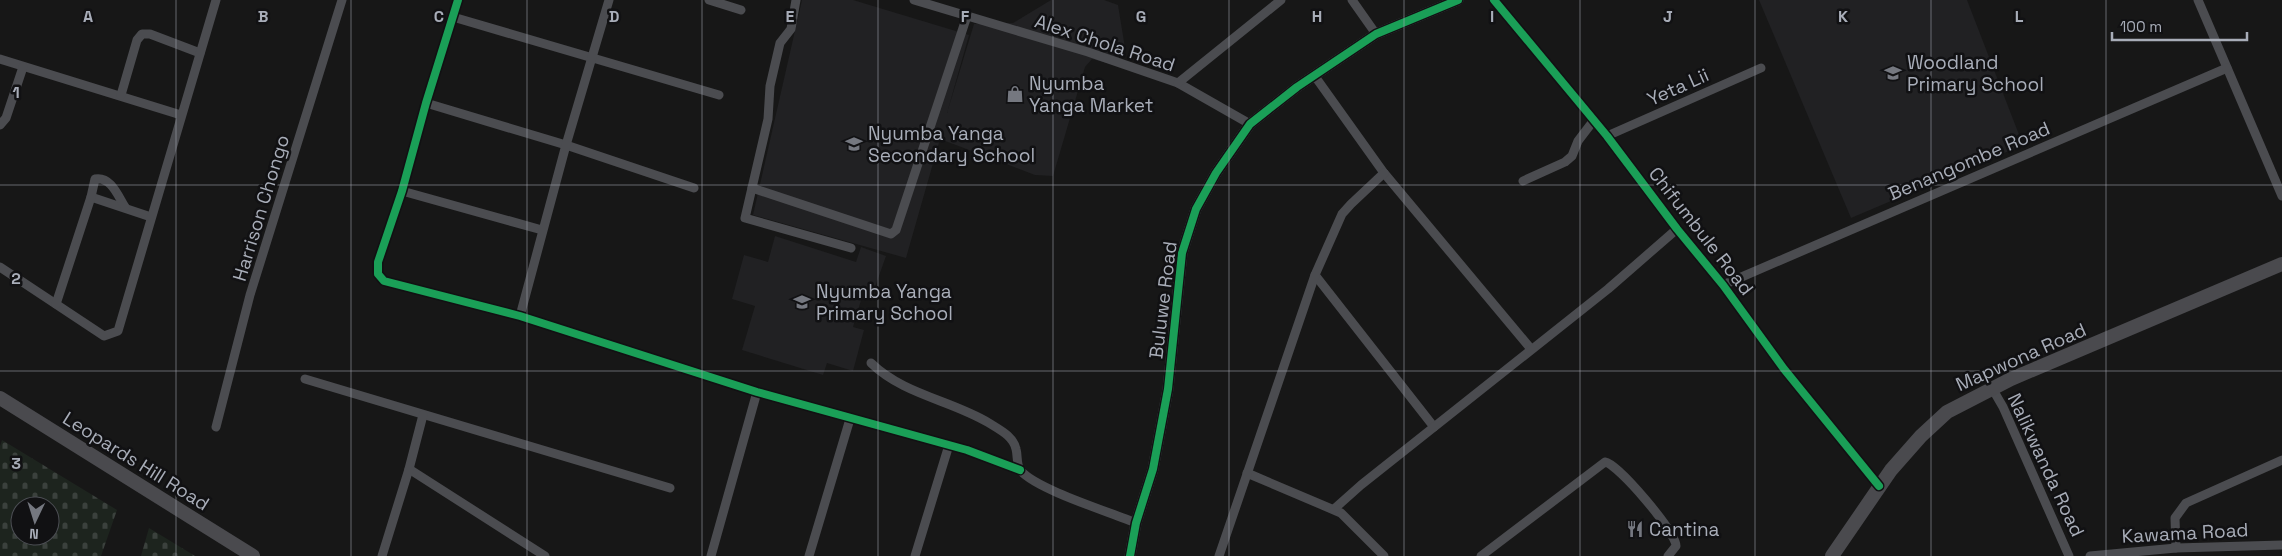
<svg xmlns="http://www.w3.org/2000/svg" width="2282" height="556" viewBox="0 0 2282 556" font-family="'Space Grotesk',sans-serif">
  <defs>
    <pattern id="cemetery-stones" width="16" height="16" patternUnits="userSpaceOnUse" patternTransform="scale(1.25)"><rect width="16" height="16" fill="#1d241e"/><path d="M2 7V4a2 2 0 0 1 4 0v3zM10 15v-3a2 2 0 0 1 4 0v3z" fill="#3b413d"/></pattern>
  </defs>
  <rect width="100%" height="100%" fill="#171717"/>
  <!-- built -->
  <g fill="#212123">
    <path d="M802,0H853L969,35L947,113L974,24L1013,23L1051,0H1104L1118,5L1125,48L1114,65L1092,59L1085,67L1053,176L1035,175L940,139L906,258L753,215Z"/>
    <path d="M1759,0H1967L2023,145L1851,218Z"/>
    <path d="M775,236L856,262L861,247L886,256L874,290L865,287L853,327L864,330L853,371L827,363L823,375L742,350L755,306L732,299L744,255L768,262Z"/>
  </g>
  <!-- cemetery -->
  <g fill="url(#cemetery-stones)" fill-rule="evenodd">
    <path d="M2,440L117,510L101,556H0V446ZM20,506H50V536H20Z"/>
    <path d="M149,528L195,556H141Z"/>
  </g>
  <g fill="none" stroke-linecap="round" stroke-linejoin="round">
    <!-- minor -->
    <g stroke="#4b4c50" stroke-width="9">
      <path d="M458,0L426,103L402,191L378,262V274L384,281L520,316L757,392L967,450L1020,470"/>
      <path d="M709,0L741,10"/>
      <path d="M796,0L791,29L780,43L770,86L768,119L745,218L851,248"/>
      <path d="M914,0L1088,52L1178,83L1250,124"/>
      <path d="M1352,0L1376,34"/>
      <path d="M1494,0L1607,136L1677,229L1723,285L1784,369L1879,486"/>
      <path d="M2198,0L2282,196"/>
      <path d="M453,17L719,95"/>
      <path d="M0,59L181,115"/>
      <path d="M1314,75L1384,173L1531,349"/>
      <path d="M1178,83L1281,0"/>
      <path d="M121,95L137,40L142,34H150L200,53"/>
      <path d="M426,103L566,145L694,188"/>
      <path d="M0,125L6,118L23,67"/>
      <path d="M1607,136L1761,68"/>
      <path d="M1523,181L1565,162L1572,156L1578,141L1594,120"/>
      <path d="M752,188L891,234L896,230L967,16"/>
      <path d="M402,191L542,230"/>
      <path d="M91,197L151,217"/>
      <path d="M0,267L104,336L118,331L216,0"/>
      <path d="M1315,275L1434,427"/>
      <path d="M1723,285L2227,68"/>
      <path d="M56,304L91,197L95,179C111,176 118,196 125,207"/>
      <path d="M520,316L566,145L609,0"/>
      <path d="M871,363C904,395 951,400 989,423C1000,430 1013,436 1016,449C1018,456 1016,466 1021,471C1038,490 1110,512 1136,523"/>
      <path d="M305,379L670,488"/>
      <path d="M1992,388L2003,407L2069,556"/>
      <path d="M216,427L250,295L342,0"/>
      <path d="M409,469L545,556"/>
      <path d="M1247,473L1341,513L1384,556"/>
      <path d="M1334,509L1361,485L1608,289L1677,229"/>
      <path d="M2176,548L2175,518L2186,503L2282,460"/>
      <path d="M382,556L409,469L423,415"/>
      <path d="M711,556L757,392"/>
      <path d="M809,556L850,419"/>
      <path d="M915,556L949,445"/>
      <path d="M1219,556L1315,275L1342,214L1351,204L1384,173"/>
      <path d="M1481,556L1605,462C1618,464 1676,532 1676,546L1668,556"/>
      <path d="M2090,556L2176,548L2282,545"/>
    </g>
    <!-- tertiary -->
    <path stroke="#4b4c50" stroke-width="11" d="M1130,556L1136,523L1153,469L1168,389L1182,253L1196,209L1216,173L1250,124L1297,87L1376,34L1458,0"/>
    <!-- secondary -->
    <g stroke="#4a4a4e" stroke-width="14">
      <path d="M0,398L253,556"/>
      <path d="M1832,556L1891,470L1921,436L1947,412L2011,379L2282,264"/>
    </g>
    <!-- cycleway casing -->
    <g stroke="#111113" stroke-width="11">
      <g id="cycleway">
        <path d="M458,0L426,103L402,191L378,262V274L384,281L520,316L757,392L967,450L1020,470"/>
        <path d="M1494,0L1607,136L1677,229L1723,285L1784,369L1879,486"/>
        <path d="M1130,556L1136,523L1153,469L1168,389L1182,253L1196,209L1216,173L1250,124L1297,87L1376,34L1458,0"/>
      </g>
    </g>
    <!-- cycleway -->
    <use href="#cycleway" stroke="#1a9f57" stroke-width="8"/>
  </g>
  <!-- grid -->
  <path fill="none" stroke="#a8adb8" stroke-width="1" stroke-opacity="0.55" d="M176,0V556M351,0V556M527,0V556M702,0V556M878,0V556M1053,0V556M1229,0V556M1404,0V556M1580,0V556M1755,0V556M1931,0V556M2106,0V556M0,185H2282M0,371H2282"/>
  <!-- icons -->
  <defs>
    <g id="school-bare" transform="scale(1.35)"><path d="M0-5L7-2L0 1L-7-2ZM-4 1L0 2.5L4 1V4Q0 6-4 4Z" fill="#757880" stroke="#111113" stroke-width="2.5" paint-order="stroke"/></g>
    <g id="shop-bare" transform="scale(1.35)"><path d="M-5-2.5h2.3a2.7 3.5 0 0 1 5.4 0H5L5.5 6h-11ZM-1.5-2.5h3a1.5 2.3 0 0 0-3 0Z" fill="#757880" stroke="#111113" stroke-width="2.5" paint-order="stroke"/></g>
    <g id="restaurant-bare" transform="scale(1.35)"><path d="M-5-6h1v4h1v-4h1v4h1v-4h1v5L-1.5 .5V6h-2V.5L-5-1ZM5-6V6H3V1.5H1.5Q1.5-4 5-6Z" fill="#757880" stroke="#111113" stroke-width="2.5" paint-order="stroke"/></g>
  </defs>
  <g fill-rule="evenodd">
    <use href="#school-bare" x="1893" y="73"/>
    <use href="#shop-bare" x="1015" y="94"/>
    <use href="#school-bare" x="854" y="144"/>
    <use href="#school-bare" x="802" y="302"/>
    <use href="#restaurant-bare" x="1635" y="529"/>
  </g>
  <g text-anchor="middle" dominant-baseline="central" stroke-width="5" stroke-linejoin="round" paint-order="stroke">
    <!-- street labels -->
    <g font-size="19" fill="#a8adb8" stroke="#111113">
      <text transform="translate(1105 43) rotate(18)">Alex Chola Road</text>
      <text transform="translate(1678 87) rotate(-24)">Yeta Lii</text>
      <text transform="translate(1969 161) rotate(-23)">Benangombe Road</text>
      <text transform="translate(261 208) rotate(-73)">Harrison Chongo</text>
      <text transform="translate(1701 231) rotate(52)">Chifumbule Road</text>
      <text transform="translate(1163 300) rotate(-83)">Buluwe Road</text>
      <text transform="translate(2021 357) rotate(-24)">Mapwona Road</text>
      <text transform="translate(136 461) rotate(32)">Leopards Hill Road</text>
      <text transform="translate(2046 465) rotate(65)">Nalikwanda Road</text>
      <text transform="translate(2185 533) rotate(-3)">Kawama Road</text>
    </g>
    <!-- poi labels -->
    <g font-size="19" fill="#a8adb8" stroke="#111113" text-anchor="start">
      <text x="1907" y="62">Woodland<tspan x="1907" dy="22">Primary School</tspan></text>
      <text x="1029" y="83">Nyumba<tspan x="1029" dy="22">Yanga Market</tspan></text>
      <text x="868" y="133">Nyumba Yanga<tspan x="868" dy="22">Secondary School</tspan></text>
      <text x="816" y="291">Nyumba Yanga<tspan x="816" dy="22">Primary School</tspan></text>
      <text x="1649" y="529">Cantina</text>
    </g>
  </g>
  <g font-size="16" text-anchor="middle" font-weight="bold" fill="#a8adb8" stroke="#111113" stroke-width="5" stroke-linejoin="round" paint-order="stroke">
    <text x="88" y="22">A</text>
    <text x="263" y="22">B</text>
    <text x="439" y="22">C</text>
    <text x="614" y="22">D</text>
    <text x="790" y="22">E</text>
    <text x="965" y="22">F</text>
    <text x="1141" y="22">G</text>
    <text x="1317" y="22">H</text>
    <text x="1492" y="22">I</text>
    <text x="1668" y="22">J</text>
    <text x="1843" y="22">K</text>
    <text x="2019" y="22">L</text>
    <text x="16" y="98">1</text>
    <text x="16" y="284">2</text>
    <text x="16" y="469">3</text>
  </g>
  <!-- north arrow -->
  <g transform="translate(35 521) rotate(184)"><circle r="24" fill="#111113" stroke="#4d4f55"/>
  <path d="M0-4L9 19L0 12L-9 19Z" fill="#757880"/>
  <text y="-8" font-size="14" font-weight="bold" text-anchor="middle" fill="#a8adb8">N</text>
  </g>
  <!-- scale -->
  <path d="M2112 32v8h135v-8" fill="none" stroke="#a8adb8" stroke-width="2.5"/>
  <text x="2120" y="32" font-size="15" fill="#a8adb8" stroke="#111113" stroke-width="4" paint-order="stroke">100 m</text>
</svg>
